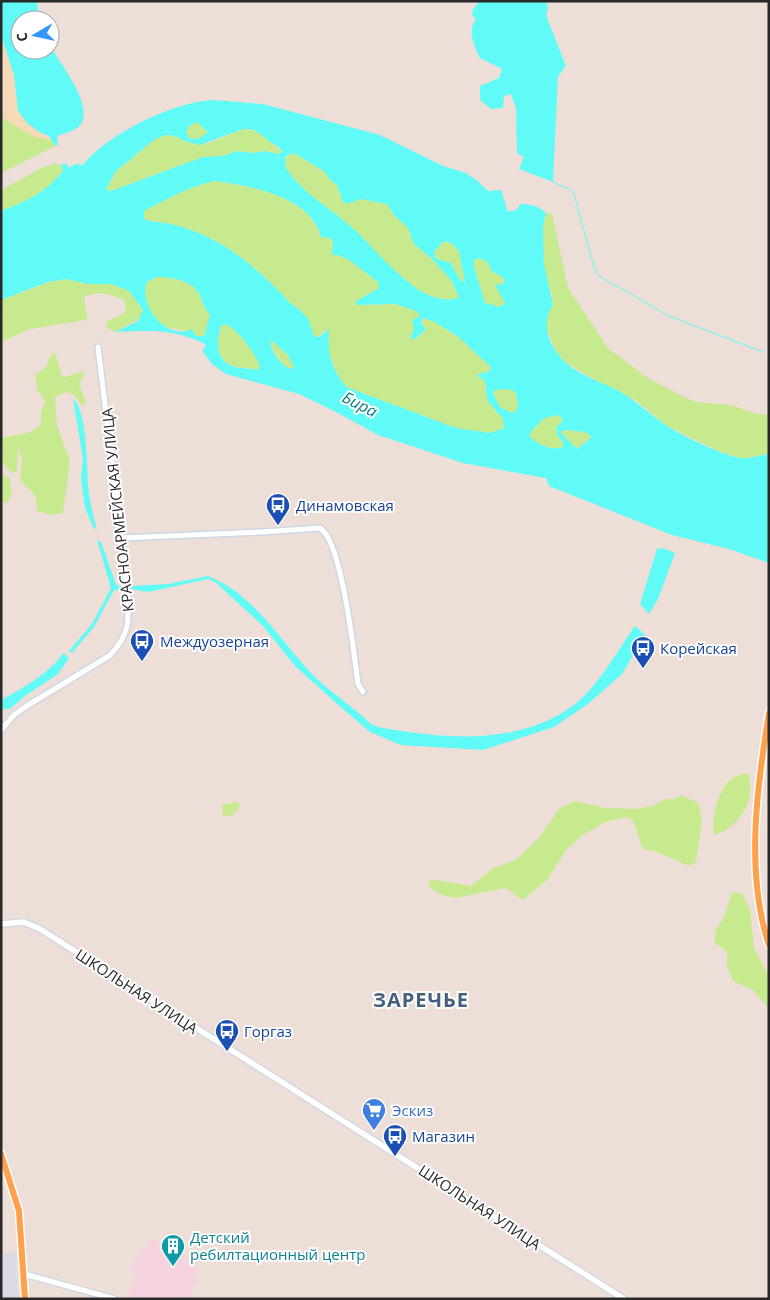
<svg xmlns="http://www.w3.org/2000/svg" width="770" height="1300" viewBox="0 0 770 1300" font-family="'Open Sans',sans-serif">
  <rect width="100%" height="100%" fill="#edded8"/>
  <!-- industrial -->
  <path fill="#dadae4" d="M15,1252L18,1299H1V1255Z"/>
  <!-- medical -->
  <path fill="#f5d4df" d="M153,1239L198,1266L197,1282L187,1299L127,1297L137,1274L128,1270Z"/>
  <!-- green -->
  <g fill="#c8ea8f">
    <path d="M1,117L35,137L51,140L55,146L1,173Z"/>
    <path d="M197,122L208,132L198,139L189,138L186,132L189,126Z"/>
    <path d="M243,129L261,132L282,152L279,154L265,151L253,153L237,151L223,156L203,157L111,191L106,190L115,172L155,139L166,135L175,136L187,142L209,143Z"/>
    <path d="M294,153L325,172L330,180L337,185L343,202L361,199L388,204L394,215L408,228L414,244L432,259L451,280L459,297C450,303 431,297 422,292C397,277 378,253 357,233C337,214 313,201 295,180C289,173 283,166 286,157Z"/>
    <path d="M54,164L61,165L63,171C43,194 30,200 1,211V190L43,167Z"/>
    <path d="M215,181C250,186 310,196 321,237H330L333,241L332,254L346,258L378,282L379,288L355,302L358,305L396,304L418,312L420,316L414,329L413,340L424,333L422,318L433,321L457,336L491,367L490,371L476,375L485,381L487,400L503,419L504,428L491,433L456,428L346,387C332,370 328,351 325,330L319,337L314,336C312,330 310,320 305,315C301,310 295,307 290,303C258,268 221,236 174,225C164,222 154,223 144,219V211C167,199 189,186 215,181Z"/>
    <path d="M546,213L552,214L568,288L608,348L649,379L688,399L697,402L731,405L756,414L769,415V454L743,459L716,450L667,426L638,402L617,390L605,386L565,362L558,355L545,326L552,296L546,278L544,264L543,227Z"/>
    <path d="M444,241L451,243L459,251L465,283L459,278L450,262L439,260L435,257L434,252Z"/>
    <path d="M480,258L487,262L492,271L504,278L502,296L505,303L500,307L485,303L474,267V261Z"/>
    <path d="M157,277C170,277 189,280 197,291C203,299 203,308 210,315L204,336L200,338C196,336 193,334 189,332C180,328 170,330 162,325C149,317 141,295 147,282Z"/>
    <path d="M66,279L88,284H111L129,291L143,310L141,318L115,332L106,327V322L123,314L126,308L124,300C110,294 99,291 85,296C82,306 89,312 87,320L30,329L1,342V316L6,313L1,314V300L52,281Z"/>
    <path d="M225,324C239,330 254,352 260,366L258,370C250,367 237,369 230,365C215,358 217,339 221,326Z"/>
    <path d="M271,340L288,355L294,367L293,369C282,368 270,350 271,340Z"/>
    <path d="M55,353L62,376L66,377L82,371L84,375L79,384L86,403L81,405C74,393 68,387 55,398L57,426L70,461L63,513L50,515L37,511L35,495L20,481L22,461L18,447L17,471L12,473L3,464L1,438L31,432L41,425V412L45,400L37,390L35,375L46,367L51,355Z"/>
    <path d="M509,389L516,393L518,405L516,411L512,413L500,407L493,393L495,390Z"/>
    <path d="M559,415L563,420L556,428L557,435L563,442V447C552,451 538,445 530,437V433L544,417Z"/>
    <path d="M566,430L585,432L592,436L577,449L560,432Z"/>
    <path d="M1,474L9,478L12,492L8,503L1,501Z"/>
    <path d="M748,773C757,799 740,827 715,835C710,824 718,792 727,783C732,777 740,774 748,773Z"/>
    <path d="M680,795L699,803L702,822L696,862L689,866L654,851L643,849L633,821L627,817L605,822L583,835L567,849L547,880L523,900L506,888L455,898L439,894L428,886L430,881L436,880L471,886L492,869L517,859L537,840L560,808L575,801L606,808L635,809L653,806L665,799H675Z"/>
    <path d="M236,802L240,803L238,809L234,812V815L223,816L222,805Z"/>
    <path d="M735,892L742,894L750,909L754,948L769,977V1009L753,990L733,981L727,966V952L714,942L716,929L724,918L731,895Z"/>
  </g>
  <!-- sand -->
  <path fill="#f6dab7" d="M1,35L14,75L18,111L51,140L35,137L1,117Z"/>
  <!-- water -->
  <g fill="#60fbf6" fill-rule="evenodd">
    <path d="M1,1H37L39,20H20V50H50V46C60,63 94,105 81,124C76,131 65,133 57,136L58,145L55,146L49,136L39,132L27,123L18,111L14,75L1,35Z"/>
    <path d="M480,1H546L548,8L546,15L566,66L558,76L553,182L519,169L524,157L517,153L516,108L511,94L504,96L503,108L491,109L480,100V86L499,78L502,69L480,58C474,45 467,32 476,19L472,15L473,9Z"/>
    <path d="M213,100L263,104L380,135L443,166L466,173L478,181L488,191L501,190L508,212L516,210L521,204C531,204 539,206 546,213L543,227L544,264L553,305C542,321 547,339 558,354C571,373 600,381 619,391C636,401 650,414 666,425C680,435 726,457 742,458C750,459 761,455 769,454V563L729,549L672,535L549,486L546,478L463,463L378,435L336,412L299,394L226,374L213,365L202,351L205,348V344C171,328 151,331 115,332L138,321L143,310L129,291L111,284H88L66,279L48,282L1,300V211C30,200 43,194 63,171L61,165L66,163L69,168L75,164L83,165C108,133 174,102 213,100ZM197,122L208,132L198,139L189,138L186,132L189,126ZM243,129C256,128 260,134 269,141C274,145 279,145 282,152L279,154L265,151L253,153L237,151L223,156L203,157L111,191L106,190L115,172L155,139L166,135L175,136L187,142L200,145ZM294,153L325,172L330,180L337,185L343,202L347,204L361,199L387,204L394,215L408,228L414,244L432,259L451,280L459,297C450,303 431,297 422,292C397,276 378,253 357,232C335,211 306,196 288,171C285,166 284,162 286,156ZM215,181C250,186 311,196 321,237L330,238L333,241L332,254L346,258L378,282L379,288L355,302L358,305L396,304L418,312L420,316L412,320L414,329L410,337L413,340L426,330L421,322L423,318L433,321L457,336L491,367L490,371L476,375L485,381L487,400L503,419L504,428L491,433L456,428L346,387C331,367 327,353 329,329L319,337L314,336C312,330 310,320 305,315C301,310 295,307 290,303C258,268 221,236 174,225C164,222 154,223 144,219V211C167,199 190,186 215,181ZM444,241L451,243L459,251L465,283L459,278L450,262L439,260L435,257L434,252ZM479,258L487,262L492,271L504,278V284L495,285L505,303L500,307L485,303L474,267V260ZM157,277C170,277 189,280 197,291C203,299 203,308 210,315L204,336H196L192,329C167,342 138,305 147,282ZM225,324C239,330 254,352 260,366L258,370C250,368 237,369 230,365C215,358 217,339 221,326ZM271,340L288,355L294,367L293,369C282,368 269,350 271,340ZM509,389L516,393L518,405L516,411L512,413L500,407L493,393L495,390ZM559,415L563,420L556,428L557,435L563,442V447C552,451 538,445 530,437V433L544,418ZM566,430L585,432L592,437L577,449L560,432Z"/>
    <path d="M73,399C87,409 87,468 88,485C89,500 93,515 97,530L93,527L85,508L81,478L83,458Z"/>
    <path d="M97,540L101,542L116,585L122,587L121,590H114L94,627L72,653L69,651L92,624L111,588Z"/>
    <path d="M663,548L675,553L658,599L649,614L640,604L657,549Z"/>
    <path d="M208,576C255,594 282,644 316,678C334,695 354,707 372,725C384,729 396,730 409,732C463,740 525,740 571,707C597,689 617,651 635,626L645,635L622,674L588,704L554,727L483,750L401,745L370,732L336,703L295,666L263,626L215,582L208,579L148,592L131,589V586L168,584Z"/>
    <path d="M63,653L69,658L58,674L25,696L11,708L1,710V700C19,691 54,670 63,653Z"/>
  </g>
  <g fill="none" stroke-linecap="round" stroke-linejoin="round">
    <!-- stream -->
    <path stroke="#60fbf6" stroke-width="1" d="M553,182L573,191L594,267L599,276L669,316L763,352"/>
    <!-- tertiary casing -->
    <g stroke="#ced8e4" stroke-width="8">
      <g id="tertiary">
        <path d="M121,538L262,532L320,528C342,541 354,655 358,684L363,692"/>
        <path d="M1,730L14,715L25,707L109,656C132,634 129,616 127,587L98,347"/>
        <path d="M24,1274L115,1299"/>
      </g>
    </g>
    <!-- secondary casing -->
    <g stroke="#ced8e4" stroke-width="8">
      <path id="secondary" d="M1,924L24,922L40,929L624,1299"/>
    </g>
    <!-- primary casing -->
    <g stroke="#fff" stroke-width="9">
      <g id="primary">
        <path d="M769,713C757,786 745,873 769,945"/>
        <path d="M1,1154L19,1211L25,1299"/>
      </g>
    </g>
    <!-- tertiary -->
    <use href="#tertiary" stroke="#fff" stroke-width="5"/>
    <!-- secondary -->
    <use href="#secondary" stroke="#fff" stroke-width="5.5"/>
    <!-- primary -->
    <use href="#primary" stroke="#ffa04c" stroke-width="6"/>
  </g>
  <!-- icons -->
  <defs>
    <g id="bus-pin" transform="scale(1.25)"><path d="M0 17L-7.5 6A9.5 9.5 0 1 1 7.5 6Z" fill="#1a4fb4" stroke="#fff"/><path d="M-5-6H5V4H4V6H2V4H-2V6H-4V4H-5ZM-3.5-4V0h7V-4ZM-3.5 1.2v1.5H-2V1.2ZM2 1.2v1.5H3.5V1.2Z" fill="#fff"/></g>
    <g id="supermarket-pin" transform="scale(1.25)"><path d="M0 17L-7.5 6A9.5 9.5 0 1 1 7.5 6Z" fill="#3f7fe0" stroke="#fff"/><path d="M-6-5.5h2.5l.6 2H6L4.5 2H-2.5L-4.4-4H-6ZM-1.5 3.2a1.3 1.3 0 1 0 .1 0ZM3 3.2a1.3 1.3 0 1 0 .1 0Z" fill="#fff"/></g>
    <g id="building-pin" transform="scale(1.25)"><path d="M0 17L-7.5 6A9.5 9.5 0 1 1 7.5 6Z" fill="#0f9aa8" stroke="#fff"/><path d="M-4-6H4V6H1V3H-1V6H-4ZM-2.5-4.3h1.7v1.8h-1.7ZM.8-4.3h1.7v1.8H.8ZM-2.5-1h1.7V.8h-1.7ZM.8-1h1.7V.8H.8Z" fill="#fff"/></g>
  </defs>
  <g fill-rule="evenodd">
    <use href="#bus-pin" x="278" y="505"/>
    <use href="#bus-pin" x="142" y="641"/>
    <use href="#bus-pin" x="643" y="648"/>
    <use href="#bus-pin" x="227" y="1031"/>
    <use href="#supermarket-pin" x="374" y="1110"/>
    <use href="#bus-pin" x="395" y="1136"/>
    <use href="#building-pin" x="173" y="1246"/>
  </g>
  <g text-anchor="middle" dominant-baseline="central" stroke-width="4" stroke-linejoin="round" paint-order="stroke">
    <!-- transit labels -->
    <g font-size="15" fill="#164399" stroke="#fff" text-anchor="start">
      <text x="296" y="505">Динамовская</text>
      <text x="160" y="641">Междуозерная</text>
      <text x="660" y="648">Корейская</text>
      <text x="244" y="1031">Горгаз</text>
      <text x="412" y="1136">Магазин</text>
    </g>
    <!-- street labels -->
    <g font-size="15" fill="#292929" stroke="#fff">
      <text transform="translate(117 510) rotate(-96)">КРАСНОАРМЕЙСКАЯ УЛИЦА</text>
      <text transform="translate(137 991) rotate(33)">ШКОЛЬНАЯ УЛИЦА</text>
      <text transform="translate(480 1207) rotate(33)">ШКОЛЬНАЯ УЛИЦА</text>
    </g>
    <!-- shop labels -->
    <g font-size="15" fill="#366cbe" stroke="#fff" text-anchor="start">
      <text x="392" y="1110">Эскиз</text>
    </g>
    <!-- culture labels -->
    <g font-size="15" fill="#0d838f" stroke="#fff" text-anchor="start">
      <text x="190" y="1237">Детский<tspan x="190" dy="17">ребилтационный центр</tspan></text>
    </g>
    <!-- water labels -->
    <g font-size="16" font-style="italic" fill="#038187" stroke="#fff">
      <text transform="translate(360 404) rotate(27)">Бира</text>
    </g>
    <!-- district labels -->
    <g font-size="20" font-weight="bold" letter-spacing="1" fill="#45607d" stroke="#fff">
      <text x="421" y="999">ЗАРЕЧЬЕ</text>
    </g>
  </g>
  <!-- border -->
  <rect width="770" height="1300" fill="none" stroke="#292929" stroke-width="5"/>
  <!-- north arrow -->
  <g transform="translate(35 35) rotate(261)"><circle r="24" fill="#ffffff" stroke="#a9a9a9"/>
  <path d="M0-4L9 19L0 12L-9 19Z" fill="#3395ff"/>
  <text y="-8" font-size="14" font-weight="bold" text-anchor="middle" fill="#292929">С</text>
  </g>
</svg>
